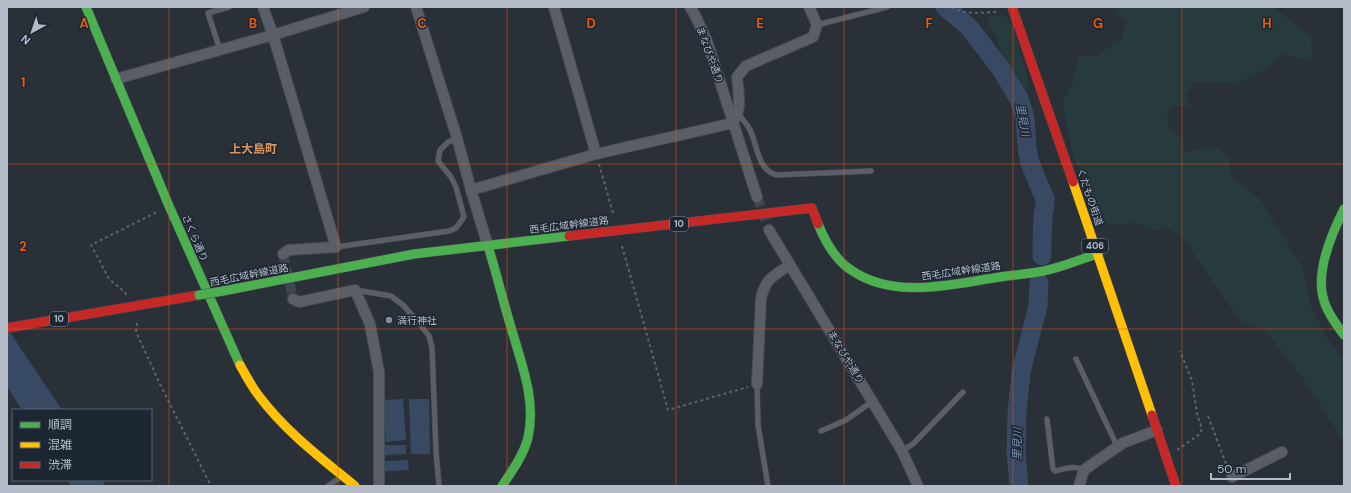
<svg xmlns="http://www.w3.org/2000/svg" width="1351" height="493" viewBox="0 0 1351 493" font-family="'DM Sans','Noto Sans JP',sans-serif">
  <rect width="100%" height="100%" fill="#2a3038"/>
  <!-- green -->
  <g fill="#273a3e">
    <path d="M1119,7H1274L1311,37L1312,59H1301L1283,54L1266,69L1239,83L1194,82L1186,95L1191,106H1173L1167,116L1168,127L1179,137L1186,152L1204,148L1216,147L1228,156L1231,177L1260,199L1303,269L1310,304L1326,336L1344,361V442L1303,379L1264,329L1241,323L1182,236L1164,226L1158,231L1134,223L1099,224L1091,191L1073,156L1062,102L1073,81L1079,57L1099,56L1110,46L1122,40L1126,20L1114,12Z"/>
    <path d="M1004,15L1012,24L1029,83L1025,93L1019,94L1006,73L998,47V39L987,23L991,16Z"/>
  </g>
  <!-- water -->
  <g fill="#384963">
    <path d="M7,328L62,410H22L7,386Z"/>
    <path d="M403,399L406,440L386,442L383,400Z"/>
    <path d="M409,399H429L430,454H411Z"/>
    <path d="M406,445V454L385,455L384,445Z"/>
    <path d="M408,460L409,470L385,471V461Z"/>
    <path d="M68,480H102L105,486H70Z"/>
  </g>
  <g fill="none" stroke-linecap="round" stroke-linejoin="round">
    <!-- river -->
    <g stroke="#384963" stroke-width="19">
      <path d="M945,7L969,27L1001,69L1019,99L1025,117L1027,148L1030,163L1045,199C1046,206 1043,211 1043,218C1042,231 1042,244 1042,256"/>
      <path d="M1019,486L1016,451L1017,413L1021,372L1038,306L1039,283"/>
    </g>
    <!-- street-tunnel -->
    <g stroke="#3f454e" stroke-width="10" stroke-dasharray="10 5" stroke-linecap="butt">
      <path d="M757,197L769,230"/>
      <path d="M283,254L293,299"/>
    </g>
    <!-- lane casing -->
    <g stroke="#484c53" stroke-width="6">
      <g id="lane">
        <path d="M817,25L887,7"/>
        <path d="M220,50L208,13L229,7"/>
        <path d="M738,113C741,118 746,123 749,128C758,144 756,168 776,175L871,171"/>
        <path d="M336,247L449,231L456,228L464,217L456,187L451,177L438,161L440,150L448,142L457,138"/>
        <path d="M355,290L391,296L403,305L419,323L429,336L432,347L436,451L439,486"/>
        <path d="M1076,359L1117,446"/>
        <path d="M757,384L758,425L768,486"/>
        <path d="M1047,419L1053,469L1055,471C1065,469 1074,465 1084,470"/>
        <path d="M821,431L846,420L873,401"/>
        <path d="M902,451L913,444L963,392"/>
        <path d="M328,486L342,476"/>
      </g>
    </g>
    <!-- street casing -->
    <g stroke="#484c53" stroke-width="12">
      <g id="street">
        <path d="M263,7L273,35L336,247L289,250L283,254"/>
        <path d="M416,7L457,138L471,190L488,246"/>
        <path d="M554,7L596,154"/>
        <path d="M690,7L695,15L707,41L757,197"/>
        <path d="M116,79L273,35L364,7"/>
        <path d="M471,190L596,154L729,124C744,117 738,90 737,77L746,66L813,37L817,25L809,7"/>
        <path d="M769,230L902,451L918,486"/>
        <path d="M293,299L299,302L355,290L370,324L379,372V486"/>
        <path d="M757,384L761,299C765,279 773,276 790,265"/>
        <path d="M1232,477L1282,452"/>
        <path d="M1079,486L1084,470L1091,465L1123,443L1157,430"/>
      </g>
    </g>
    <!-- fast casing -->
    <g stroke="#484c53" stroke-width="10">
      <g id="fast">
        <path d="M86,7L169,206L240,365"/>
        <path d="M1344,209C1332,233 1316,270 1323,297C1326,311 1336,324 1344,335"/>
        <path d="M818,224C825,241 835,260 851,270C893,299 948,285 994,278C1012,275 1031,274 1048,270C1065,266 1081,259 1098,254"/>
        <path d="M488,246C497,275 504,305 513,334C523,368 536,402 528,438C523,456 512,471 502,486"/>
        <path d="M223,291L414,254L569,236"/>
      </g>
    </g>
    <!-- slow casing -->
    <g stroke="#484c53" stroke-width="10">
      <g id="slow">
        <path d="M1073,182L1152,415"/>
        <path d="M240,365C246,376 252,387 259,396C286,432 321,458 355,486"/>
      </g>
    </g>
    <!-- jam casing -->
    <g stroke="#484c53" stroke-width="10">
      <g id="jam">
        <path d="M1012,7L1073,182"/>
        <path d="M569,236L812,208L818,224"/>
        <path d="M7,328L199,295"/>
        <path d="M1152,415L1176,486"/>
      </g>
    </g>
    <!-- path -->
    <g stroke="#5d636a" stroke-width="2" stroke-dasharray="3 3" stroke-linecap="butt">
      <path d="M952,7C964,16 985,12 999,12"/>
      <path d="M599,164L613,213"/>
      <path d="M622,246L668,410L748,387"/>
      <path d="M126,295L125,292L109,279L91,245L159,211"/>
      <path d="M137,323L136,332L160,384L211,486"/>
      <path d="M1208,416L1228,469"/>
      <path d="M1177,450L1200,434L1202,429L1197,414L1192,381L1180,351"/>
    </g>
    <!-- lane -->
    <use href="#lane" stroke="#5a5e66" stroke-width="5"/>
    <!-- street -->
    <use href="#street" stroke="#5a5e66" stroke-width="10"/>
    <!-- fast -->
    <use href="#fast" stroke="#4caf50" stroke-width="9"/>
    <!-- slow -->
    <use href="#slow" stroke="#ffc107" stroke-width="9"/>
    <!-- jam -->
    <use href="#jam" stroke="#c62828" stroke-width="9"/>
    <!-- fast-bridge casing -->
    <g stroke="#484c55" stroke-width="10" stroke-linecap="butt">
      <path id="fast-bridge" d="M199,295L223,291"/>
    </g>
    <!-- fast-bridge -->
    <use href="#fast-bridge" stroke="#4caf50" stroke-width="9"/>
  </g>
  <!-- grid -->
  <path fill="none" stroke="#e8590c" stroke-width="1" stroke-opacity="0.55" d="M169,7V486M338,7V486M507,7V486M676,7V486M844,7V486M1013,7V486M1182,7V486M7,164H1344M7,329H1344"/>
  <!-- markers -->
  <circle fill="#848b96" stroke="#1d2633" stroke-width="1.5" cx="389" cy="320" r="4"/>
  <g text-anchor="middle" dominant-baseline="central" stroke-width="3" stroke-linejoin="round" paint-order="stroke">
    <!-- shield labels -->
    <g fill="#1d2633" stroke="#878f9c" stroke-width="1">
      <rect x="670" y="217" width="18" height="14" rx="3"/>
      <rect x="1082" y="239" width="26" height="14" rx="3"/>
      <rect x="50" y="312" width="18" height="14" rx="3"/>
    </g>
    <g font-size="9" font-weight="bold" fill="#b4bcc9">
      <text x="679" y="224">10</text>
      <text x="1095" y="246">406</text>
      <text x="59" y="319">10</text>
    </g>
    <!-- street labels -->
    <g font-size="10" fill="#b4bcc9" stroke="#1d2633">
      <text transform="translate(710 55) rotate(70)">まなびや通り</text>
      <text transform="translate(1090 197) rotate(71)">くだもの街道</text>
      <text transform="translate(569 225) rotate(-7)">西毛広域幹線道路</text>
      <text transform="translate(195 238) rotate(67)">さくら通り</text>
      <text transform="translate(961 271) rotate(-8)">西毛広域幹線道路</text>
      <text transform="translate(249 275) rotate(-11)">西毛広域幹線道路</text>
      <text transform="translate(846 357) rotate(59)">まなびや通り</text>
    </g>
    <!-- poi labels -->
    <g font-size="10" fill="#b4bcc9" stroke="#1d2633" text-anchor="start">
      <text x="397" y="320">満行神社</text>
    </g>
    <!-- water labels -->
    <g font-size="11" font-style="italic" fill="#7c92b1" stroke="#1d2633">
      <text transform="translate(1023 120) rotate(79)">里見川</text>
      <text transform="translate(1017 444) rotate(-89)">里見川</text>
    </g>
    <!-- quarter labels -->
    <g font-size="12" font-weight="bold" fill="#d59563" stroke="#1d2633">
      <text x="253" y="149">上大島町</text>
    </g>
  </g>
  <g font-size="13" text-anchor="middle" font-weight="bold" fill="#e8590c" stroke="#1d2633" stroke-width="3" stroke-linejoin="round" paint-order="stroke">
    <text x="84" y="28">A</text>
    <text x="253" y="28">B</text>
    <text x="422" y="28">C</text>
    <text x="591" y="28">D</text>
    <text x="760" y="28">E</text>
    <text x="929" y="28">F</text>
    <text x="1098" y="28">G</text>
    <text x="1267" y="28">H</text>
    <text x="23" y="87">1</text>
    <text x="23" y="251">2</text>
  </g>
  <!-- border -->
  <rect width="1351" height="493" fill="none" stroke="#b4bcc9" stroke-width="16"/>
  <!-- legend -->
  <rect x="12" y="409" width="140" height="72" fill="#1d2633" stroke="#59626f"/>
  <rect x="20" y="422" width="20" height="6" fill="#4caf50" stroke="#59626f"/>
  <text x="48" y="429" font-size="12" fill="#b4bcc9">順調</text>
  <rect x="20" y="442" width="20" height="6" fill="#ffc107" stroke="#59626f"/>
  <text x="48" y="449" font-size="12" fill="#b4bcc9">混雑</text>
  <rect x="20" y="462" width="20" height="6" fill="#c62828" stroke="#59626f"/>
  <text x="48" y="469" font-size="12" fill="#b4bcc9">渋滞</text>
  <!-- north arrow -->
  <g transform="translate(32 32) rotate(220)" stroke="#1d2633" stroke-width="3" paint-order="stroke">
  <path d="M0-3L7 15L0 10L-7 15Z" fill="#b4bcc9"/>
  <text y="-6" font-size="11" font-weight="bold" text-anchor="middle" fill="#b4bcc9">N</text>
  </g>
  <!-- scale -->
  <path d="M1211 473v6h79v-6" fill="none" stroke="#b4bcc9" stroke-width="2"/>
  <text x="1217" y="473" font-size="12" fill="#b4bcc9" stroke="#1d2633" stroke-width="3" paint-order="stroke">50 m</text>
</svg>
